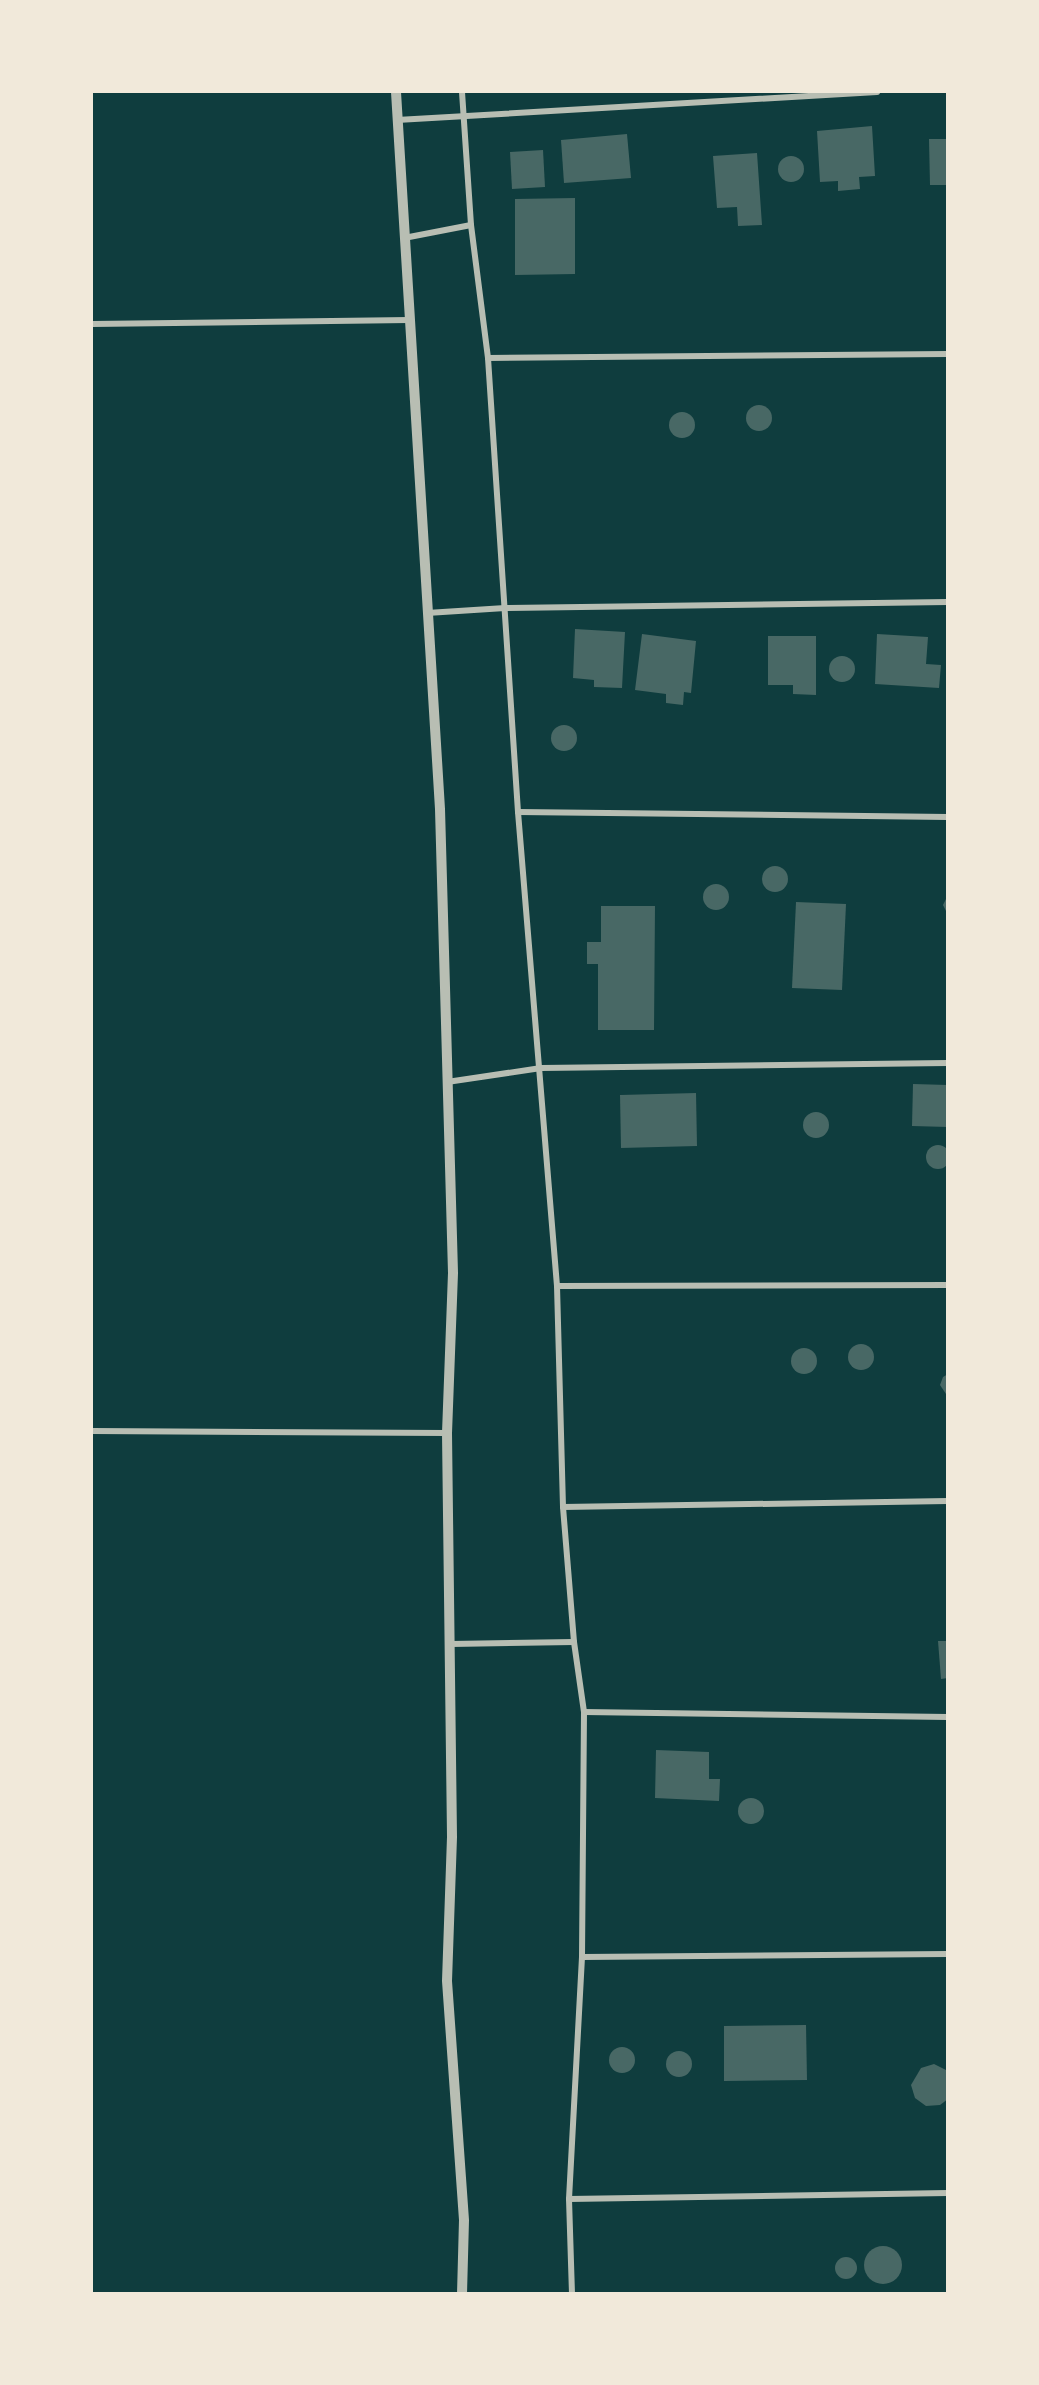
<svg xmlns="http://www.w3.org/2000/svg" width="1039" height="2385" viewBox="0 0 1039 2385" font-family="'IBM Plex Sans',sans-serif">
  <rect width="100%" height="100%" fill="#0f3d3e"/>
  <!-- building -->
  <g fill="#486865">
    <path d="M872,126L875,176L859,177L860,189L838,191V181L820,182L817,131Z"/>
    <path d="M627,134L631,178L564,183L561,140Z"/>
    <path d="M929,139H948V185H930Z"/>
    <path d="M543,150L545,187L512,189L510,152Z"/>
    <path d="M757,153L762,225L738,226L737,207L717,208L713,156Z"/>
    <circle cx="791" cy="169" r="13"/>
    <path d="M575,198V274L515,275V199Z"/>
    <circle cx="759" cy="418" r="13"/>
    <circle cx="682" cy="425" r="13"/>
    <path d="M575,629L625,632L622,688L594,687V680L573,678Z"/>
    <path d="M642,634L696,641L691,693L684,692L683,705L666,703V694L635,690Z"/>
    <path d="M877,634L928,637L926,664L941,665L939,688L875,684Z"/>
    <path d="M768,636H816V695L793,694V685H768Z"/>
    <circle cx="842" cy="669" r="13"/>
    <circle cx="564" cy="738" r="13"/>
    <circle cx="775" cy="879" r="13"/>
    <circle cx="716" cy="897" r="13"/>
    <path d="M948,895V915L943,905Z"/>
    <path d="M796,902L846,904L842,990L792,988Z"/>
    <path d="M601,906H655L654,1030H598V964H587V942H601Z"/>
    <path d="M913,1084L948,1085V1127L912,1126Z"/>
    <path d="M696,1093L697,1146L621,1148L620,1095Z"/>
    <circle cx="816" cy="1125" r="13"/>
    <circle cx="938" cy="1157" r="12"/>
    <circle cx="861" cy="1357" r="13"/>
    <circle cx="804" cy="1361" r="13"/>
    <path d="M948,1374V1397L940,1385L943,1377Z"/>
    <path d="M938,1641H948V1678L941,1679Z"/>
    <path d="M656,1750L709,1752V1779H720L719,1801L655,1798Z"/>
    <circle cx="751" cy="1811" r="13"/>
    <path d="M806,2025L807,2080L724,2081V2026Z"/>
    <circle cx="622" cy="2060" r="13"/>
    <circle cx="679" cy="2064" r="13"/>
    <path d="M934,2064L948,2071V2099L940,2105L926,2106L915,2098L911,2085L921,2068Z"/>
    <circle cx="883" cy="2265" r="19"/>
    <circle cx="846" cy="2268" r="11"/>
  </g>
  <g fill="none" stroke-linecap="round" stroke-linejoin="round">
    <!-- minor -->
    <g stroke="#b8beb3" stroke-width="6">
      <path d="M462,92L471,225L488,358L518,812L557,1286L563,1507L574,1642L584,1712L582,1957L569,2199L572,2294"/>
      <path d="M397,120L877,92"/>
      <path d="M404,238L471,225"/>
      <path d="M92,324L409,320"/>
      <path d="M488,358L948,354"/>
      <path d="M427,613L505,608L948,602"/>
      <path d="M518,812L948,817"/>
      <path d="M447,1082L541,1068L948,1063"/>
      <path d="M557,1286L948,1285"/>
      <path d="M92,1431L447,1433"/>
      <path d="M563,1507L948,1501"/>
      <path d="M451,1644L574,1642"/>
      <path d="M584,1712L948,1717"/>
      <path d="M582,1957L948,1954"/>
      <path d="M569,2199L948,2193"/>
    </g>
    <!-- tertiary -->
    <path stroke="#b8beb3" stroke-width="10" d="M396,92L440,809L453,1273L447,1433L452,1837L447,1981L464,2220L462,2294"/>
  </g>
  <!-- border -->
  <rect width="1039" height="2385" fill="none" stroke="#f1e9da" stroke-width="186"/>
</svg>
